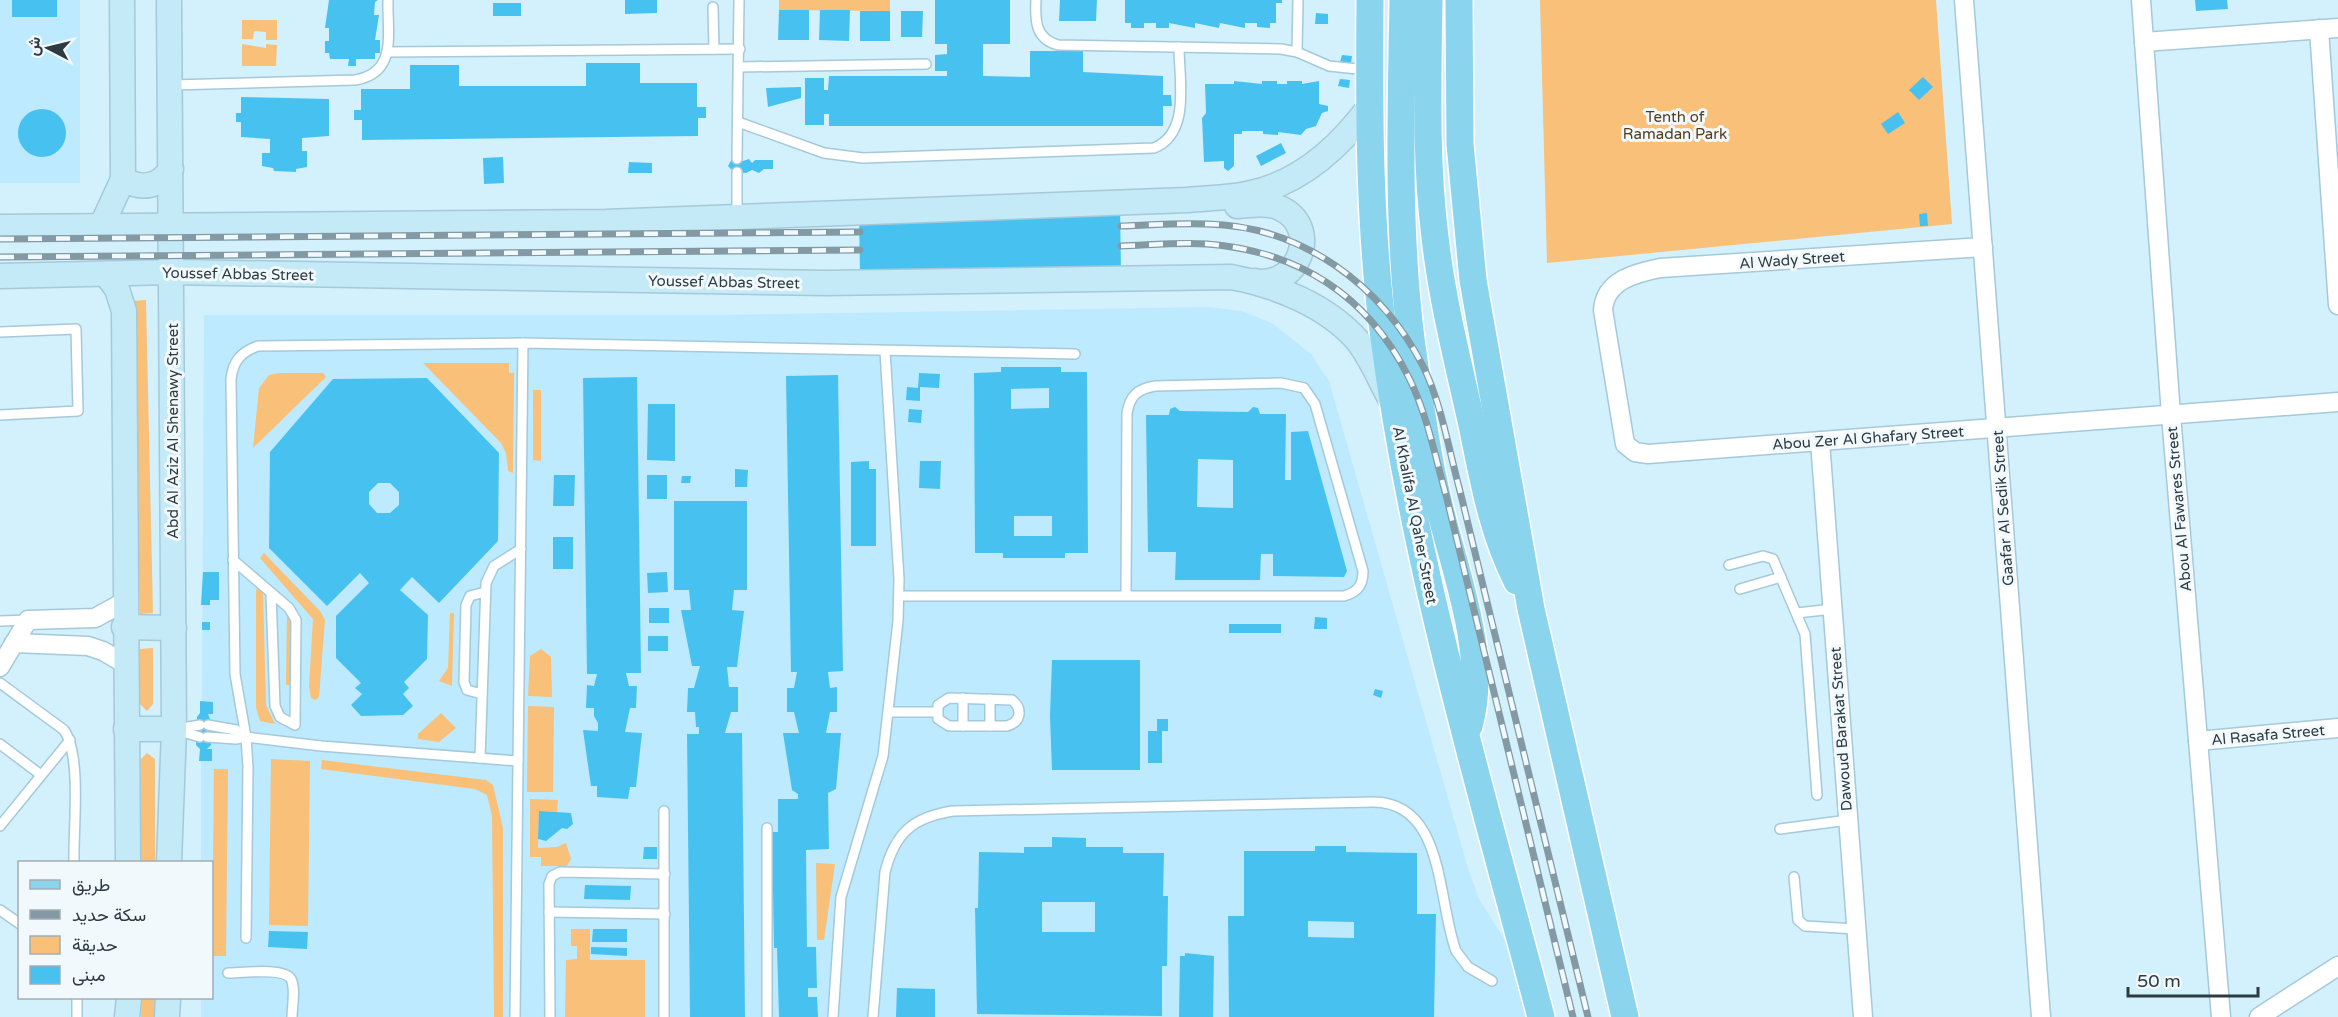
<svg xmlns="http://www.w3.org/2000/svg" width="2338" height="1017" viewBox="0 0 2338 1017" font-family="'Varela Round',Vazirmatn,sans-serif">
  <rect width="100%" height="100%" fill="#d3f0fd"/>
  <!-- built -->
  <g fill="#bdeafe">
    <rect x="0" y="0" width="80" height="183"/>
    <path d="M1208,307L1241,311L1272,323L1311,354L1329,381L1467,865L1479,899L1508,945L1527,1017H201V998H212V862H201V761L200,749L196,745L197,717L200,713L202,701L204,315H724Z"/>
  </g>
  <!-- green -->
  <g fill="#f8c078">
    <path d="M779,0H890V11L779,10Z"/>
    <path d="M1540,0H1936L1952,224L1547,263Z"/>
    <path d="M242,20H277V40H266V32L254,31L253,39H242Z"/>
    <path d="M242,44L266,48V44L277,45L276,66H242Z"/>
    <path d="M146,300L153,613L140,614L132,301Z"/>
    <path d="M423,363H509V373H514L513,473L508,471L506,453L501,443Z"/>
    <path d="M280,373H323L326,377L253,448L259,388L269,375Z"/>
    <path d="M533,390H541V461L533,460Z"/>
    <path d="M264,553L320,611L325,620L319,697L315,700L311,698L309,687L313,619L260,558Z"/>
    <path d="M256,589L263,592L266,705L275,724L260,721L256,707Z"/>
    <path d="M450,613H454L452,686L439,681L448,668Z"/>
    <path d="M287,616H291L290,685H286Z"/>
    <path d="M153,648V704L147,711L140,704V649Z"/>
    <path d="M541,649L551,657L552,697L528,696L530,656Z"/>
    <path d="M528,706L554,707L553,792H527Z"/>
    <path d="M441,713L456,728L439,742L418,739V734Z"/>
    <path d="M147,753L155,759V862H141L140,760Z"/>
    <path d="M271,759L310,761L308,926L269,925Z"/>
    <path d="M322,760L486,780L493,785L503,828V1017H494L492,816L487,795L475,789L321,769Z"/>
    <path d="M214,769H228L226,956H212Z"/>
    <path d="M530,799L558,800L557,812L539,811L538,848L557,847L566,843L571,859L567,866H541V857H530Z"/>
    <path d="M816,863L835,864L824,940H817Z"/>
    <path d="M571,929H590V960H645V1017H565L566,960L577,959V946H571Z"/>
    <path d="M142,998H155L154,1017H141Z"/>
  </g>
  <!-- building -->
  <g fill="#47c2f0" fill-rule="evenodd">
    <rect x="12" y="0" width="45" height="17"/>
    <path d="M329,0H378L375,2L374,15H379L375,40H380V53H375V59H356V66H348L349,59H330L329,53H325V41H329V28H325Z"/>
    <path d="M625,0H657V13L625,14Z"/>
    <path d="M935,0H1010V44H983V76L1030,77V51H1083V72L1163,76V95H1171L1172,106H1163V126H829V114H824V125H805V78H824V90H828L829,76H947V71H935V55L947,54V44H935Z"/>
    <path d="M1060,0H1097L1096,21H1059Z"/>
    <path d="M1125,0H1282V3H1276V23H1270V28L1257,27V23H1245V28L1220,23L1219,28L1195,23V28L1169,23V28H1156V23H1144V28H1131V23H1125Z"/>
    <path d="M2195,0H2227L2228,9L2196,11Z"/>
    <rect x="493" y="3" width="28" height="13"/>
    <path d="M779,10H809V40H778Z"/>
    <path d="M820,10H850L849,41L819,40Z"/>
    <rect x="860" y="11" width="30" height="30"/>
    <path d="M901,11H923L922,37H901Z"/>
    <path d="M1316,13L1328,14V24H1315Z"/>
    <path d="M1342,55L1352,56L1351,64L1340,62Z"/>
    <path d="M586,63H640V83H697V107H706V118H698V136L362,140V120H354V110H361V89H410V65H459V86H586Z"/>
    <path d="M1923,77L1933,87L1919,100L1909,90Z"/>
    <path d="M1340,79L1350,80L1349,88L1338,86Z"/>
    <path d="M1234,81L1262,84V81H1277V84H1287V81H1302V84L1319,81V104L1328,106V111L1322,113L1316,126L1306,129L1301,135L1278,132V135L1263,134V131H1242V134H1234V166L1228,171L1224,168V161L1204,162L1202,118L1206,113L1205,84H1234Z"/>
    <path d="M801,87V98L768,107L766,88Z"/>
    <path d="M241,97L329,99V136L302,138V151H307V167L296,169V172L274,171L273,168L262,166V153H270V139L241,137V122H236V113H241Z"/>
    <circle cx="42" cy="133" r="24"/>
    <path d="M1898,112L1905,123L1888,134L1881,124Z"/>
    <path d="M1281,143L1286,153L1261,166L1256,156Z"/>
    <path d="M503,157L504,183L484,184L483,158Z"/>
    <path d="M732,159L740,162L749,159L752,163L755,160H773V169H764L759,173L752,170L746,173L734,172L728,166Z"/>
    <path d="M629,162L652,163V173H628Z"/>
    <path d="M1120,204L1121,271L860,275L859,213Z"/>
    <path d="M1927,213L1928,226H1920L1919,214Z"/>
    <path d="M1001,367H1061V372H1087L1088,553H1065V558H1003V553H975L974,373L1001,372ZM1049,388V408L1011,409V389ZM1014,516H1052V536H1014Z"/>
    <path d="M919,373L940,374L939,388L920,387V401L906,400L907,387L918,388Z"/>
    <path d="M838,375L843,671L828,672L830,688L837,687V712H830L826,733H841L836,789L828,793L829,849L806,850L807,947H816L817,988H808V997H817L818,1017H779L777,948H774L772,832H778V799H798V794L792,790L783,733H799L794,712H787V688H794L797,672H791L786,376Z"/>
    <path d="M637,377L641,673H626L629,686H637L636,708H630L625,732L642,733L636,787H630L628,799L597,797V786H591L583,730L598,731V723L594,716V708H586L587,685L594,686L597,674H587L583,378Z"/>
    <path d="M427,378L499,453L498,541L439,603L412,577L400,590L428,615L427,659L404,682L409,688L403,694L413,706L403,715L361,716L351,705L362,694L355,688L361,683L336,658V616L369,583L360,573L327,606L269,548L270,452L333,379ZM378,483H390L399,492V505L390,513H377L369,504V492Z"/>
    <path d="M648,404H675V461L647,460Z"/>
    <path d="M1175,407L1180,411L1248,412L1253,407L1258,408L1260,414H1286L1285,480H1291V432L1308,431L1347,571L1344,577L1273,576V554H1261L1260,580H1175L1176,552H1148L1146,415H1169L1170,409ZM1198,459L1233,460V508L1197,507Z"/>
    <path d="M909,409L922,410L921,423L908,422Z"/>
    <path d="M869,461V469H876V546H851V462Z"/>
    <path d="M920,461H941L940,489L919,488Z"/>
    <path d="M735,469L748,470L747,487H735Z"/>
    <path d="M554,475H575L574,506H553Z"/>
    <rect x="647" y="475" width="20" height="24"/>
    <path d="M682,476H691L690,483H681Z"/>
    <path d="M674,501H747V590H734L732,610L744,611L737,667H727L729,687H738V712H731L725,733H742L745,1017H690L687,734H699V727H696L695,712H687L688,688H694L700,666H692L681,610H691L689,590H674Z"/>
    <rect x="553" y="537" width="20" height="32"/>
    <path d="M203,572H219V600H210V605H201Z"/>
    <path d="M667,572L668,592L648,593L647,573Z"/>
    <rect x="649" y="608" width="20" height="15"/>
    <path d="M1315,617L1327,618V629H1314Z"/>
    <rect x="202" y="622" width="8" height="8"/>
    <rect x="1229" y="624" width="52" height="9"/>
    <rect x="648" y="636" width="20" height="15"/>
    <path d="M1052,660H1140V770H1052L1050,716Z"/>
    <path d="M1375,689L1383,691L1381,698L1373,695Z"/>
    <path d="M200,701L213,702V714H208L211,722V745L207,749H212V761H199L200,749L196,745L197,717L200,713Z"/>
    <path d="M1157,719H1168V731H1162V763H1148V731H1157Z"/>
    <path d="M539,811L571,813L573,824L567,829L562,828L546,841L538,839Z"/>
    <path d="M1052,837L1086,838V847H1123V853H1164L1163,896H1168L1167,966H1162V1016L977,1014L975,908H978L979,852L1024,853V847H1052ZM1042,902H1095V932H1042Z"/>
    <path d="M1315,846H1346V852L1417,853V914H1436L1434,1017H1229L1228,916H1244V851H1315ZM1308,921L1354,922V938L1308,937Z"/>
    <path d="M644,847H657V859H643Z"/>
    <path d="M585,885L631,886L630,900L584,899Z"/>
    <path d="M593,929H627V942H592Z"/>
    <path d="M269,931L308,932L307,949L268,947Z"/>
    <path d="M591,947L627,948V956L591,954Z"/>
    <path d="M1185,953L1214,956L1213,1017H1179L1180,956H1185Z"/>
    <path d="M897,988L935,989V1017H896Z"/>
  </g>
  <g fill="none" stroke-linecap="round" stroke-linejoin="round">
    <!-- lane casing -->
    <g stroke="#a5c9d9" stroke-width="12">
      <g id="lane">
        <path d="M1036,0C1035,20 1035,39 1058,45L1281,49L1297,52L1329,66L1367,70"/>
        <path d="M713,7L714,49"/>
        <path d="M387,52L740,49"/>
        <path d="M1297,52L1298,0"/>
        <path d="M739,67L926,64"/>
        <path d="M171,85L355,80C398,73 387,34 388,0"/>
        <path d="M738,122L824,153L863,158L1154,148C1191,133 1179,80 1179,47"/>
        <path d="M737,159L739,0"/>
        <path d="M737,215V172"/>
        <path d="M0,332L76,329L78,411L0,415"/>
        <path d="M233,560L289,608L296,620L295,725L280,717L275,706L271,593"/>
        <path d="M1729,565L1763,556L1773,559L1805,634L1817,795"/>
        <path d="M1740,589L1781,577"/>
        <path d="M899,596H1344C1358,592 1363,585 1363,571L1315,404L1304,388L1281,383L1155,386C1137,389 1130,396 1127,413L1126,596"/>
        <path d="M1797,613L1833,609"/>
        <path d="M0,621L28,620"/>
        <path d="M0,683L64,730C82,756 73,829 74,862"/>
        <path d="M482,694L467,690L464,682L466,605L470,596L485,592"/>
        <path d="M949,698L1012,700C1023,709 1021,722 1007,726H949L938,719V705Z"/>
        <path d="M890,712H936"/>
        <path d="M208,725L236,730L246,737"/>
        <path d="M963,726V698"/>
        <path d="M990,726V699"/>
        <path d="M176,729L200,725"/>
        <path d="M176,730L200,737"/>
        <path d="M207,737L236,739L246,737L321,746L518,761"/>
        <path d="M0,744L41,775"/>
        <path d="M480,758L486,583L494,566L521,549"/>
        <path d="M664,811V1017"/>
        <path d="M0,826L70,740"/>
        <path d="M767,828V1017"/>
        <path d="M1780,829L1848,820"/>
        <path d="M1794,877L1798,920L1805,926L1856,929"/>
        <path d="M0,910L20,924"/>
        <path d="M549,912L665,914"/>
        <path d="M246,938L248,767L246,737L235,674L231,379C233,361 241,352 258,346L523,343L1075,354"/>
        <path d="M228,973C241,973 284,967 291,979C296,989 292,1006 292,1017"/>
        <path d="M77,1017V998"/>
        <path d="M515,1017L523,343"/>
        <path d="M550,1017L549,884L552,876L560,872L665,874"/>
        <path d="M833,1017L841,897L883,756L898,621L899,579L885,351"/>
        <path d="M873,1017L885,872C895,833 913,817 953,811L1373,802C1445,802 1437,900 1456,951L1468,967L1492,981"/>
      </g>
    </g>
    <!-- street casing -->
    <g stroke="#a5c9d9" stroke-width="21">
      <g id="street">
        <path d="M1964,0L2041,1017"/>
        <path d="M2141,0L2171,415L2221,1017"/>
        <path d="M2319,29L2338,305"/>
        <path d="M2144,42L2338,28"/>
        <path d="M1983,247L1660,268C1636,273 1605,280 1603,310L1625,444L1635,452L1648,454L2338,402"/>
        <path d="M1820,441L1863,1017"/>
        <path d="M14,643L88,646L103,651L125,664"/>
        <path d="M0,667L28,620L95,618L124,602"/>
        <path d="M2198,741L2338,728"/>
        <path d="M2259,1017L2338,966"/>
      </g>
    </g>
    <!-- secondary casing -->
    <g stroke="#a5c9d9" stroke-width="27">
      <g id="secondary">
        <path d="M123,179C141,190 160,187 171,169"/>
        <path d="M1237,206C1251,205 1268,202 1280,208C1322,227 1299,289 1255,281"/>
        <path d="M0,227L606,222L1187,200C1207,198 1228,198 1247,194C1300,184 1339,148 1370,106"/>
        <path d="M101,227L123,179L122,0"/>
        <path d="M106,274L117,289L124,311L128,862"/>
        <path d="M0,276L173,272L826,283L1231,277C1275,285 1326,305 1357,340C1371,357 1380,381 1391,400"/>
        <path d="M124,627L174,628"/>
        <path d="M126,729H174"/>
        <path d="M169,862L174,729L169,0"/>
        <path d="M127,1017L129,998"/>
        <path d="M167,1017L168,998"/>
      </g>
    </g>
    <!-- primary casing -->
    <g stroke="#fff" stroke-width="30">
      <g id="primary">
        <path d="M1370,0C1369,111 1369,228 1384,338C1414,569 1482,793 1541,1017"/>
        <path d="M1403,0C1401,113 1397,227 1411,339C1419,394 1426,451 1439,505C1455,573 1489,656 1469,726"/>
        <path d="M1429,0C1428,79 1425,158 1435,237C1442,300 1458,362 1472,425C1483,478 1492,532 1517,581"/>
        <path d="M1459,0L1460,144L1473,280L1531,609L1625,1017"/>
      </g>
    </g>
    <!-- lane -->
    <use href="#lane" stroke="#fff" stroke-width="9"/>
    <!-- street -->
    <use href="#street" stroke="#fff" stroke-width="18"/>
    <!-- secondary -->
    <use href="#secondary" stroke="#c4e9f7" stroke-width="24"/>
    <!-- primary -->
    <use href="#primary" stroke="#8ad4ee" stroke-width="27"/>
    <!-- rail casing -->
    <g stroke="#8399a3" stroke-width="7">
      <g id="rail">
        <path d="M1121,226C1149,225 1179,223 1207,224C1302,226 1382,285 1424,368C1442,406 1449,451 1460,491L1588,1017"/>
        <path d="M0,239L860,232"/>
        <path d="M1121,246C1150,245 1179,242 1207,244C1298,251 1368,295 1409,378C1427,414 1435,456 1446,495L1573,1017"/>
        <path d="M0,257L860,250"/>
      </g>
    </g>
    <!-- rail -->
    <use href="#rail" stroke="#f2f9fc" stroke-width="4.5" stroke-dasharray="14" stroke-linecap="butt"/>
  </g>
  <g text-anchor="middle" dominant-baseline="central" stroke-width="6" stroke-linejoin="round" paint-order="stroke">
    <!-- park labels -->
    <g font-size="15" fill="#563c19" stroke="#f2f9fc">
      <text x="1675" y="117">Tenth of<tspan x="1675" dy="17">Ramadan Park</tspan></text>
    </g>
    <!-- street labels -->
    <g font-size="15" fill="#2d3c42" stroke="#f2f9fc">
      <text transform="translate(1792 260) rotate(-4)">Al Wady Street</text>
      <text transform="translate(238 274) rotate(1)">Youssef Abbas Street</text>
      <text transform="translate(724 282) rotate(1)">Youssef Abbas Street</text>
      <text transform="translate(173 431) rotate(-90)">Abd Al Aziz Al Shenawy Street</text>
      <text transform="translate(1868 438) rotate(-4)">Abou Zer Al Ghafary Street</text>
      <text transform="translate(2003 508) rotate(-94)">Gaafar Al Sedik Street</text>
      <text transform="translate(2179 509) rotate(-95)">Abou Al Fawares Street</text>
      <text transform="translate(1415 515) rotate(79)">Al Khalifa Al Qaher Street</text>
      <text transform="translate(1841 729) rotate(-94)">Dawoud Barakat Street</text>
      <text transform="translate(2268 735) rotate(-5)">Al Rasafa Street</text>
    </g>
  </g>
  <!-- legend -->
  <rect x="18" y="861" width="195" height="138" fill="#f2f9fc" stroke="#a3adb2" stroke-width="1.5"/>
  <rect x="30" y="880" width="30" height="9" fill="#8ad4ee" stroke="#a3adb2" stroke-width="1.5"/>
  <text x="72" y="891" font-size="18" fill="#2d3c42">طريق</text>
  <rect x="30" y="910" width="30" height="9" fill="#8399a3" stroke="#a3adb2" stroke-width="1.5"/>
  <text x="72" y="921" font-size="18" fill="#2d3c42">سكة حديد</text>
  <rect x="30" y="936" width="30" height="18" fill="#f8c078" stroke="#a3adb2" stroke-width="1.5"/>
  <text x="72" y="951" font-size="18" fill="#2d3c42">حديقة</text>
  <rect x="30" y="966" width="30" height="18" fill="#47c2f0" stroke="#a3adb2" stroke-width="1.5"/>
  <text x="72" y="981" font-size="18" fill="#2d3c42">مبنى</text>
  <!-- north arrow -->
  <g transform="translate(48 48) rotate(277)" stroke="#f2f9fc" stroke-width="4.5" paint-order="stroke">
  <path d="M0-4.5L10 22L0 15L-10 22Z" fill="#2d3c42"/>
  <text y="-9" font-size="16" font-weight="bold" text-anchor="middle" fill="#2d3c42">ش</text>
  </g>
  <!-- scale -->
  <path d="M2128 987v9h130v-9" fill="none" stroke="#2d3c42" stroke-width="3"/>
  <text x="2137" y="987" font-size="18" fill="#2d3c42" stroke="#f2f9fc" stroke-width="4.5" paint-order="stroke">50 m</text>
</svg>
